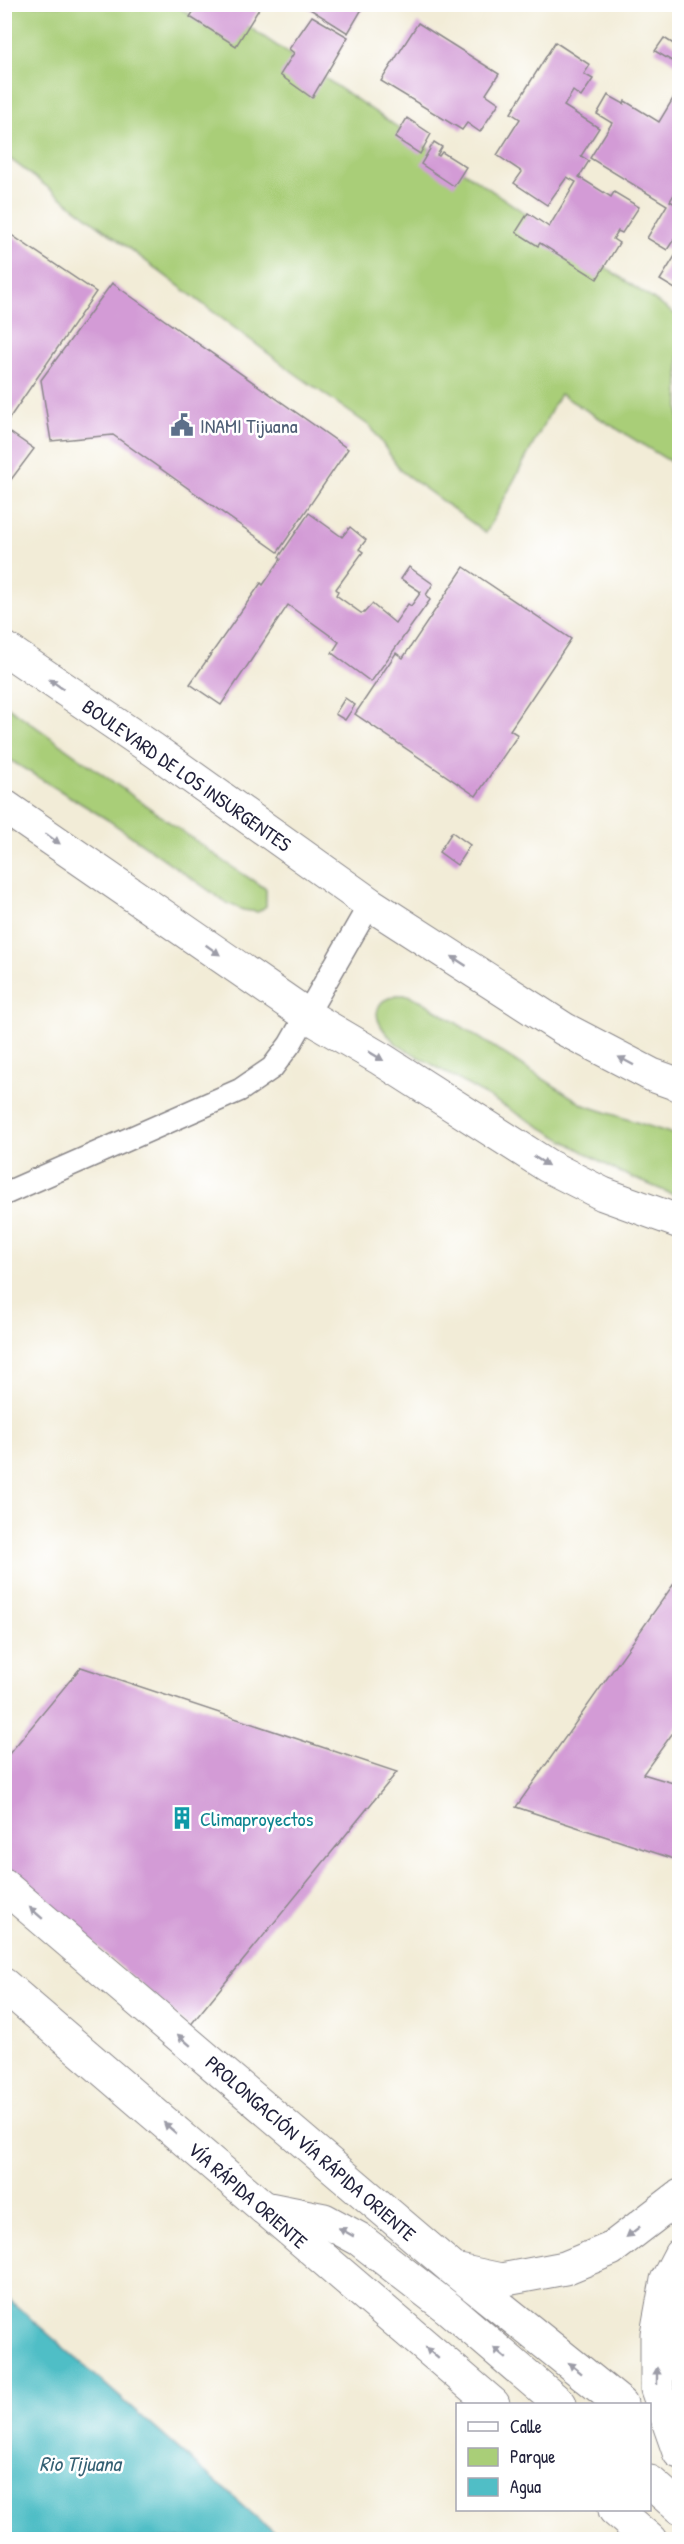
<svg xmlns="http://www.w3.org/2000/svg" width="684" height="2544" viewBox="0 0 684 2544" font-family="'Patrick Hand',sans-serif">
  <rect width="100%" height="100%" fill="#fff"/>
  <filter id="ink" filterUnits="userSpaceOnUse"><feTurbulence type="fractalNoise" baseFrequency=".0167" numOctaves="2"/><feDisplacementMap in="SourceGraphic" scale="12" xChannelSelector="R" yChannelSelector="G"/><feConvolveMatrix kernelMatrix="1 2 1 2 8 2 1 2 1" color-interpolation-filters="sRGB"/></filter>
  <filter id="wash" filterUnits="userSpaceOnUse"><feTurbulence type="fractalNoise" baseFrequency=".008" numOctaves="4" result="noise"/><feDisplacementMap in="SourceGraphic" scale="24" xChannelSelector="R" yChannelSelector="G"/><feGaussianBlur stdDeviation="1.35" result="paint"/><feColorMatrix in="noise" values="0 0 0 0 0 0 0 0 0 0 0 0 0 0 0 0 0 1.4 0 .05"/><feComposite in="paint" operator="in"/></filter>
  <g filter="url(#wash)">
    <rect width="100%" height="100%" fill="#f2ecd7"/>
    <!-- green -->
    <g fill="#a9ce78" stroke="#66785a" stroke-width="1.5">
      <path d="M4,5H175L200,21L218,6L679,317V467L560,394L486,533L401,471L371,427L293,372L5,155Z"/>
      <path d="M4,704L235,869L266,889V906L258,912L243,910L227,903L108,820L5,757Z"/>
      <path d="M396,995H408L422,1001L584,1105L679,1136V1197L617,1171L398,1045C388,1036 368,1017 382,1002C385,999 392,997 396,995Z"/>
    </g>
    <!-- water -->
    <path fill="#50bec6" stroke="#397080" stroke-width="1.5" d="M5,2296L281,2539H5Z"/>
    <g id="blocks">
      <!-- building -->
      <g fill="#d39bd6">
        <path d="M198,4H262L236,46L190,17Z"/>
        <path d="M302,4H365L348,33Z"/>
        <path d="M312,16L348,37L312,98L280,75L294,53L289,49Z"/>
        <path d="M418,23L499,74L486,94L499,103L480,132L467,123L462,130L381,81Z"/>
        <path d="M664,38L680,48V66L655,51Z"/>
        <path d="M555,42L590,65L584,74L593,79L581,97L573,91L564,106L599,128L581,156L589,161L579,177L611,197L614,192L639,207L622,233L618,231L613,239L619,243L597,279L540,243L538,246L516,232L528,213L549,227L576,182L567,177L547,205L514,183L522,172L497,155L520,119L511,113Z"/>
        <path d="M680,87V185L670,201L680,207V230L667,250L647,238L667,205L590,158L612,123L597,114L608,95L624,104L625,101L659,122Z"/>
        <path d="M407,118L431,134L420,154L395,138Z"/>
        <path d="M434,142L442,147L437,155L439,156L442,152L466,167L454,186L421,164Z"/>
        <path d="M4,230L96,292L4,426Z"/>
        <path d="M680,248V292L660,280Z"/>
        <path d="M112,283L348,449L278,552L113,435L51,441L41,380Z"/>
        <path d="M8,431L34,449L4,489V435Z"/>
        <path d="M309,513L342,537L350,527L366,540L359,549L363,552L336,589L338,591L336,595L361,613H364L372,604L395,623L408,604L411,606L421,592L401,579L409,567L433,584L426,595L430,600L371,682L332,653L339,642L288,605L221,705L190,684L261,583L263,585L281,559L279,557Z"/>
        <path d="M464,567L571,639L510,730L518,735L476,796L355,714L396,653L403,658Z"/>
        <path d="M345,698L355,705L345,720L335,714Z"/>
        <path d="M452,832L470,845L457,865L439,852Z"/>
        <path d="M680,1575V1723L643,1774L680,1785V1861L516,1807Z"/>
        <path d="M81,1667L397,1772L189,2027L4,1864V1760Z"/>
      </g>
    </g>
  </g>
  <g filter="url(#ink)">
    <use href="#blocks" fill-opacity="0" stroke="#8a8789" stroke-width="1.5"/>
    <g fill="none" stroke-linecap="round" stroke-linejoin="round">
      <!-- lane casing -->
      <g stroke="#8a8789" stroke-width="25">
        <path id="lane" d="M4,1194L240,1090L272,1068L290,1044L370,904"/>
      </g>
      <!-- secondary casing -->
      <g stroke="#8a8789" stroke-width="35">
        <g id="secondary">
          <path d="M4,1886L453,2269L621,2404"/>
          <path d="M459,2271L501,2280L565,2268L611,2249L680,2196"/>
          <path d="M679,2452L657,2389V2334L667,2280L680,2255"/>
        </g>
      </g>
      <!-- primary casing -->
      <g stroke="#8a8789" stroke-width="35">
        <g id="primary">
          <path d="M4,648L154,750L370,904L564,1029L652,1075L680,1085"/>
          <path d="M4,806L308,1016L381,1059L548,1166L603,1194L680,1222"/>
        </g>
      </g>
      <!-- highway casing -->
      <g stroke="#8a8789" stroke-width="35">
        <g id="highway">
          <path d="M4,1985L493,2404"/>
          <path d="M264,2208L324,2220L359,2239L448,2308L560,2404"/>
          <path d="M650,2482L680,2508"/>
          <path d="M615,2510L650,2540"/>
        </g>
      </g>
      <!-- lane -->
      <use href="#lane" stroke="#fff" stroke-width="22"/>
      <!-- secondary -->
      <use href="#secondary" stroke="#fff" stroke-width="33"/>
      <!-- primary -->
      <use href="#primary" stroke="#fff" stroke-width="33"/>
      <!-- highway -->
      <use href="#highway" stroke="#fff" stroke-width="33"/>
    </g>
    <!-- one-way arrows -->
    <defs><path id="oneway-solid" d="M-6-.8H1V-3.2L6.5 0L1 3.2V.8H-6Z" transform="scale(1.5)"/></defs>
    <g fill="#9c9ca7">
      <use href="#oneway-solid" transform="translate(56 684) rotate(-145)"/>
      <use href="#oneway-solid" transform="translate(53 839) rotate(35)"/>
      <use href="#oneway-solid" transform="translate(213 950) rotate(35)"/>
      <use href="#oneway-solid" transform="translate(459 961) rotate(-147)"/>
      <use href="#oneway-solid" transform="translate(376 1056) rotate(31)"/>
      <use href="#oneway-solid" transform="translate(626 1061) rotate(-152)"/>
      <use href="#oneway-solid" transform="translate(541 1161) rotate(32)"/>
      <use href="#oneway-solid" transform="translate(36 1913) rotate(-139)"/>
      <use href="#oneway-solid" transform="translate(184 2040) rotate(-139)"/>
      <use href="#oneway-solid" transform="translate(170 2128) rotate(-139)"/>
      <use href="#oneway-solid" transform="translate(346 2232) rotate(-151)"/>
      <use href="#oneway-solid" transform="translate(633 2232) rotate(142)"/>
      <use href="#oneway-solid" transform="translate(432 2353) rotate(-139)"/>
      <use href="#oneway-solid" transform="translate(500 2353) rotate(-139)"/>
      <use href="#oneway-solid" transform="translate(575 2368) rotate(-141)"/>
      <use href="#oneway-solid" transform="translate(657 2376) rotate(-90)"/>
    </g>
  </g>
  <!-- icons -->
  <defs>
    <g id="civic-bare" transform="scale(1.8)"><path d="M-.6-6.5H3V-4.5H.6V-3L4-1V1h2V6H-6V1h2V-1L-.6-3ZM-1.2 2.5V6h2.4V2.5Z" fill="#5c6f8a" stroke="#fff" stroke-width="2.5" paint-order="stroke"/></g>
    <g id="building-bare" transform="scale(1.8)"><path d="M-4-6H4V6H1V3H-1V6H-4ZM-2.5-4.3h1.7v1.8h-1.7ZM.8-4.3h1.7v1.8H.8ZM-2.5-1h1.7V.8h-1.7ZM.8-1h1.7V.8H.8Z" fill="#0f9aa8" stroke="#fff" stroke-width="2.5" paint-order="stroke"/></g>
  </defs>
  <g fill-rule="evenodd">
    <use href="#civic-bare" x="182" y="425"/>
    <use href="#building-bare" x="182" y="1818"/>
  </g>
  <g text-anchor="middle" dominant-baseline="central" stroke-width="5" stroke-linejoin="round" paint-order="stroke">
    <!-- service labels -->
    <g font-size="20" fill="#4e5e75" stroke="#fff" text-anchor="start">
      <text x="200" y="425">INAMI Tijuana</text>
    </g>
    <!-- street labels -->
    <g font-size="20" fill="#22223b" stroke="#fff">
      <text transform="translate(187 775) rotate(35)">BOULEVARD DE LOS INSURGENTES</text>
      <text transform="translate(311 2148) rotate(41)">PROLONGACIÓN VÍA RÁPIDA ORIENTE</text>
      <text transform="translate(248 2195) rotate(41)">VÍA RÁPIDA ORIENTE</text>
    </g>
    <!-- culture labels -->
    <g font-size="20" fill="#0d838f" stroke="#fff" text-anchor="start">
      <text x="200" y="1818">Climaproyectos</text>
    </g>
    <!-- water labels -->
    <g font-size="21" font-style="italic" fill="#346073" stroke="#fff">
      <text x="80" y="2463">Rio Tijuana</text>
    </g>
  </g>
  <!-- margin -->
  <rect width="684" height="2544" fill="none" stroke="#fff" stroke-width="24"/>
  <!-- legend -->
  <rect x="456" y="2403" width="195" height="108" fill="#ffffff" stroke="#a7a7b1" stroke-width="1.5"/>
  <rect x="468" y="2422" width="30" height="9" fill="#ffffff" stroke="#a7a7b1" stroke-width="1.5"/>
  <text x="510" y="2433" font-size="18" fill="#22223b">Calle</text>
  <rect x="468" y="2448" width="30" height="18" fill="#a9ce78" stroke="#a7a7b1" stroke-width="1.5"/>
  <text x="510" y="2463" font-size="18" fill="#22223b">Parque</text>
  <rect x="468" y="2478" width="30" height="18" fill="#50bec6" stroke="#a7a7b1" stroke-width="1.5"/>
  <text x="510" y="2493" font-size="18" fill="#22223b">Agua</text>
</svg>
